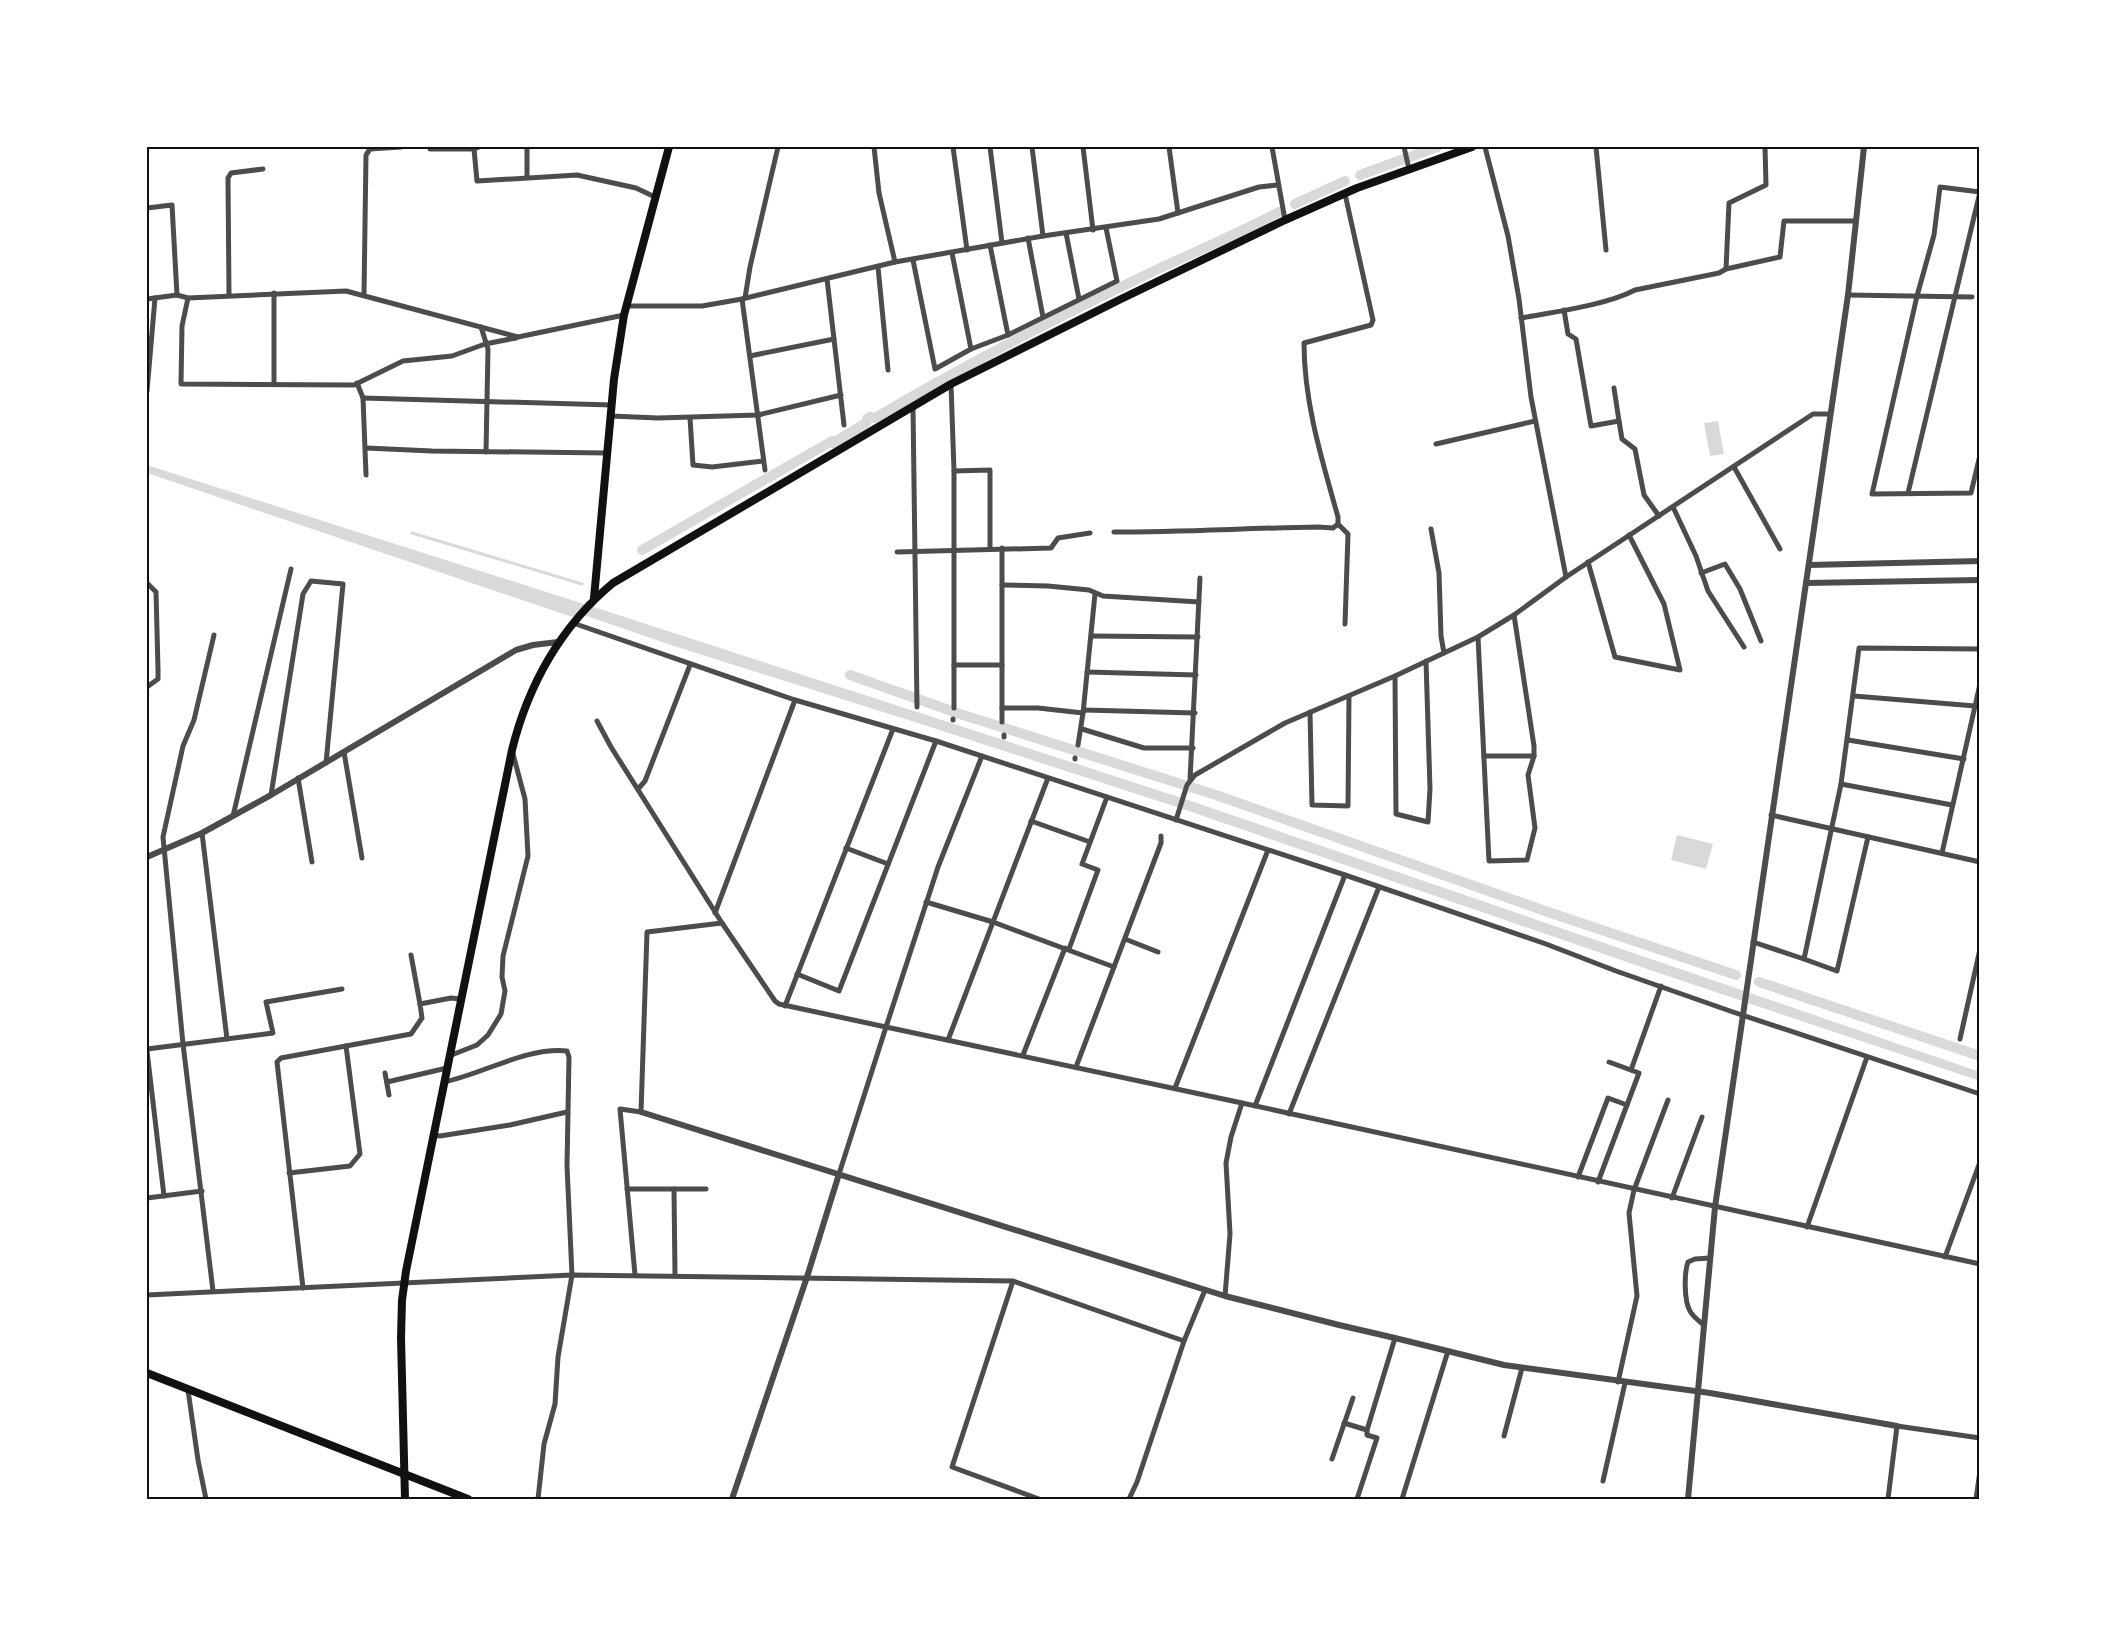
<svg xmlns="http://www.w3.org/2000/svg" width="2127" height="1646" viewBox="0 0 2127 1646" font-family="'Libre Baskerville',serif">
  <rect width="100%" height="100%" fill="#fff"/>
  <!-- water -->
  <g fill="#d9d9d9">
    <path d="M1718,421L1724,454L1710,456L1704,423Z"/>
    <path d="M147,465L606,611L1191,801L1980,1072V1081L1656,972L1186,810L918,723L674,646L578,613L572,617L147,473Z"/>
    <path d="M1677,835L1713,844L1706,869L1671,860Z"/>
  </g>
  <g fill="none" stroke-linecap="round" stroke-linejoin="round">
    <!-- stream -->
    <path stroke="#d9d9d9" stroke-width="3" d="M412,533L582,584"/>
    <!-- canal -->
    <g stroke="#d9d9d9" stroke-width="10">
      <path d="M1360,175L1437,147"/>
      <path d="M1295,204L1345,181"/>
      <path d="M642,550L832,441L833,443L866,423L867,419L870,417L875,418C966,364 1060,316 1156,270C1197,251 1239,233 1279,212"/>
      <path d="M850,675L960,714L1219,796L1548,912L1736,975"/>
      <path d="M1759,982L1980,1056"/>
    </g>
    <!-- minor -->
    <g stroke="#4c4c4c" stroke-width="5">
      <path d="M430,147V149H474L479,147"/>
      <path d="M874,147L879,193L895,262"/>
      <path d="M953,147L967,250"/>
      <path d="M990,147L1002,243"/>
      <path d="M1032,147L1043,236"/>
      <path d="M1083,147L1093,230"/>
      <path d="M1169,147L1178,213"/>
      <path d="M1272,147L1285,220"/>
      <path d="M1404,147L1409,169"/>
      <path d="M1485,147L1508,236L1519,299L1531,397L1566,577"/>
      <path d="M1596,147L1606,250"/>
      <path d="M474,149L477,181L577,175L636,188L655,197"/>
      <path d="M527,177V147"/>
      <path d="M147,208L172,205L177,295"/>
      <path d="M1066,233L1079,299"/>
      <path d="M1028,238L1043,317"/>
      <path d="M990,245L1008,335"/>
      <path d="M952,253L971,349"/>
      <path d="M913,260L935,369L971,349L1008,335L1117,281L1106,228"/>
      <path d="M878,267L888,370"/>
      <path d="M1726,269L1729,203L1766,185L1765,147"/>
      <path d="M827,279L844,425"/>
      <path d="M274,293V384"/>
      <path d="M229,295L228,178L231,173L263,169"/>
      <path d="M364,295L366,155L370,149L401,147"/>
      <path d="M1848,295L1972,297"/>
      <path d="M188,298L182,326L181,384L354,385L403,361L452,356L485,344L516,338"/>
      <path d="M745,298L750,267L778,147"/>
      <path d="M147,299L177,295L188,298L346,291L518,337L624,315"/>
      <path d="M742,299L765,470"/>
      <path d="M627,306H702L742,299L895,262L1043,236L1159,219L1259,187L1278,185"/>
      <path d="M1564,310L1568,334L1576,339L1591,426L1619,421L1622,439L1635,449L1644,495L1659,516"/>
      <path d="M1521,318C1554,312 1607,305 1635,290L1719,273L1726,269L1780,257L1784,221H1856"/>
      <path d="M481,327L488,349L486,452"/>
      <path d="M750,356L834,339"/>
      <path d="M357,383L363,398L366,475"/>
      <path d="M951,384L954,471V708"/>
      <path d="M1614,388L1619,421"/>
      <path d="M147,391L155,298"/>
      <path d="M363,398L612,405"/>
      <path d="M913,407L917,707"/>
      <path d="M611,416L658,418L758,415L841,395"/>
      <path d="M690,418L693,465L712,467L763,461"/>
      <path d="M1436,444L1535,421"/>
      <path d="M366,448L432,451L607,453"/>
      <path d="M1734,467L1780,549"/>
      <path d="M954,471L990,470V549"/>
      <path d="M1908,493L1980,192L1940,187L1934,235L1917,296L1872,494L1971,493L1980,455"/>
      <path d="M1673,507L1696,556L1708,591L1744,647"/>
      <path d="M1338,524L1348,534L1345,624"/>
      <path d="M1431,529L1439,573L1441,636L1444,653"/>
      <path d="M1114,532C1182,532 1250,528 1318,527L1333,528L1338,524V517C1322,460 1304,403 1304,343L1371,325L1373,320L1345,194"/>
      <path d="M1002,548V722"/>
      <path d="M897,552L1051,548L1058,538L1090,533"/>
      <path d="M1588,562L1615,657L1680,670L1664,604L1629,535"/>
      <path d="M1701,573L1725,564L1740,589L1761,641"/>
      <path d="M147,583L156,592L158,669V679L147,687"/>
      <path d="M1002,585L1048,586L1089,590L1103,596L1199,602"/>
      <path d="M573,623L795,700L936,741L1345,875L1546,944L1616,971L1733,1012L1980,1094"/>
      <path d="M1091,636L1198,637"/>
      <path d="M1478,637L1489,861L1527,860L1535,828L1528,775L1534,756V746L1514,615"/>
      <path d="M954,665H1002"/>
      <path d="M1087,672L1196,675"/>
      <path d="M1395,676L1396,814L1428,822L1430,789L1426,661"/>
      <path d="M1854,696L1975,706"/>
      <path d="M1002,708H1038L1083,713"/>
      <path d="M1084,710L1195,713"/>
      <path d="M1310,712L1312,805L1348,806L1349,696"/>
      <path d="M953,719V720"/>
      <path d="M597,721L611,747L722,923"/>
      <path d="M1082,729L1144,748H1193"/>
      <path d="M1004,735V737"/>
      <path d="M1848,740L1964,759"/>
      <path d="M1078,745L1083,713L1095,594"/>
      <path d="M344,752L362,858"/>
      <path d="M982,756L938,867L886,1027L1242,1103"/>
      <path d="M1484,756H1534"/>
      <path d="M1075,759V758"/>
      <path d="M298,778L312,862"/>
      <path d="M1190,780L1200,578"/>
      <path d="M1841,784L1952,805"/>
      <path d="M638,789L645,781L690,665"/>
      <path d="M271,795L303,594L311,581L343,584L326,763"/>
      <path d="M1771,815L1980,862"/>
      <path d="M233,816L291,569"/>
      <path d="M1176,820L1187,785L1195,775L1285,723L1395,676L1478,637L1514,615L1566,577L1813,414H1830"/>
      <path d="M1031,821L1090,842"/>
      <path d="M202,833L227,1039"/>
      <path d="M1868,837L1837,971L1804,959L1841,784L1859,648L1980,649"/>
      <path d="M846,848L888,864"/>
      <path d="M1942,853L1980,684"/>
      <path d="M926,902L993,922L1114,967"/>
      <path d="M715,913L795,700"/>
      <path d="M1125,939L1158,952"/>
      <path d="M1753,942L1804,959"/>
      <path d="M1069,949L1098,870L1082,864L1107,797"/>
      <path d="M411,955L420,1004"/>
      <path d="M797,974L839,991L936,741"/>
      <path d="M785,1006L893,729"/>
      <path d="M1960,1039L1980,949"/>
      <path d="M948,1040L1048,778"/>
      <path d="M147,1049L273,1033L266,1002L342,989"/>
      <path d="M147,1051L164,1196"/>
      <path d="M1023,1055L1065,948"/>
      <path d="M449,1056L477,1045L488,1035L501,1014L505,991L502,977L503,956L528,856L525,799L513,754"/>
      <path d="M1076,1067L1161,843V836"/>
      <path d="M1631,1070L1661,986"/>
      <path d="M385,1073L389,1095"/>
      <path d="M387,1082L447,1068"/>
      <path d="M444,1082C483,1074 526,1047 567,1051L569,1057L567,1166L572,1275L558,1357L555,1404L544,1444L538,1499"/>
      <path d="M1175,1088L1268,850"/>
      <path d="M1255,1106L1345,875"/>
      <path d="M1289,1114L1379,887"/>
      <path d="M434,1135L440,1136L510,1125L567,1112"/>
      <path d="M289,1173L350,1166L360,1154L346,1046"/>
      <path d="M1578,1177L1608,1098L1627,1105"/>
      <path d="M1598,1182L1639,1073L1609,1062"/>
      <path d="M627,1189H706"/>
      <path d="M674,1189L675,1275"/>
      <path d="M147,1198L202,1191"/>
      <path d="M1672,1198L1702,1117"/>
      <path d="M1807,1227L1867,1057"/>
      <path d="M1945,1257L1980,1162"/>
      <path d="M635,1275L620,1109L641,1112L647,932L722,923L775,1001L779,1004L886,1027L839,1174"/>
      <path d="M1013,1281L1184,1341"/>
      <path d="M303,1288L277,1062L281,1058L411,1034L422,1018L420,1004L451,998L460,999"/>
      <path d="M213,1291L183,1044L163,837L183,746L194,720L214,635"/>
      <path d="M147,1295L572,1275L1013,1281L952,1467L1039,1499"/>
      <path d="M1225,1296L1230,1234L1226,1163L1231,1137L1242,1103L1980,1264"/>
      <path d="M1704,1325C1699,1321 1693,1317 1690,1311C1684,1301 1684,1273 1688,1262L1695,1259L1710,1258"/>
      <path d="M1618,1382L1637,1296L1629,1213L1634,1190L1668,1100"/>
      <path d="M188,1390L198,1460L206,1499"/>
      <path d="M1344,1423L1367,1430"/>
      <path d="M1504,1436L1522,1368"/>
      <path d="M1332,1459L1353,1398"/>
      <path d="M1603,1481L1625,1383"/>
      <path d="M1129,1499L1137,1482L1184,1341L1205,1290"/>
      <path d="M1357,1499L1377,1438L1367,1435V1430L1395,1338"/>
      <path d="M1402,1499L1448,1351"/>
      <path d="M1888,1499L1897,1426L1980,1438"/>
      <path d="M1976,1499L1980,1471"/>
    </g>
    <!-- tertiary -->
    <g stroke="#4c4c4c" stroke-width="6">
      <path d="M1809,565L1980,561"/>
      <path d="M1806,583L1980,580"/>
      <path d="M147,857L202,833L271,795L516,650L533,645L558,642"/>
      <path d="M641,1112L1225,1296L1339,1325L1395,1338L1504,1365L1710,1393L1897,1426"/>
      <path d="M732,1499L807,1277L839,1174"/>
      <path d="M1688,1499L1715,1207L1848,295L1864,147"/>
    </g>
    <!-- secondary -->
    <path stroke="#111" stroke-width="8" d="M594,598L614,379L624,315L669,147"/>
    <!-- primary -->
    <g stroke="#111" stroke-width="8">
      <path d="M147,1373L468,1499"/>
      <path d="M405,1499L401,1338L402,1300L406,1271L512,750C528,685 561,626 613,583L951,384L1121,299L1285,220L1357,188L1472,147"/>
    </g>
  </g>
  <!-- border -->
  <rect width="2127" height="1646" fill="none" stroke="#ffffff" stroke-width="297"/>
  <rect x="148" y="148" width="1830" height="1350" fill="none" stroke="#111" stroke-width="2"/>
</svg>
